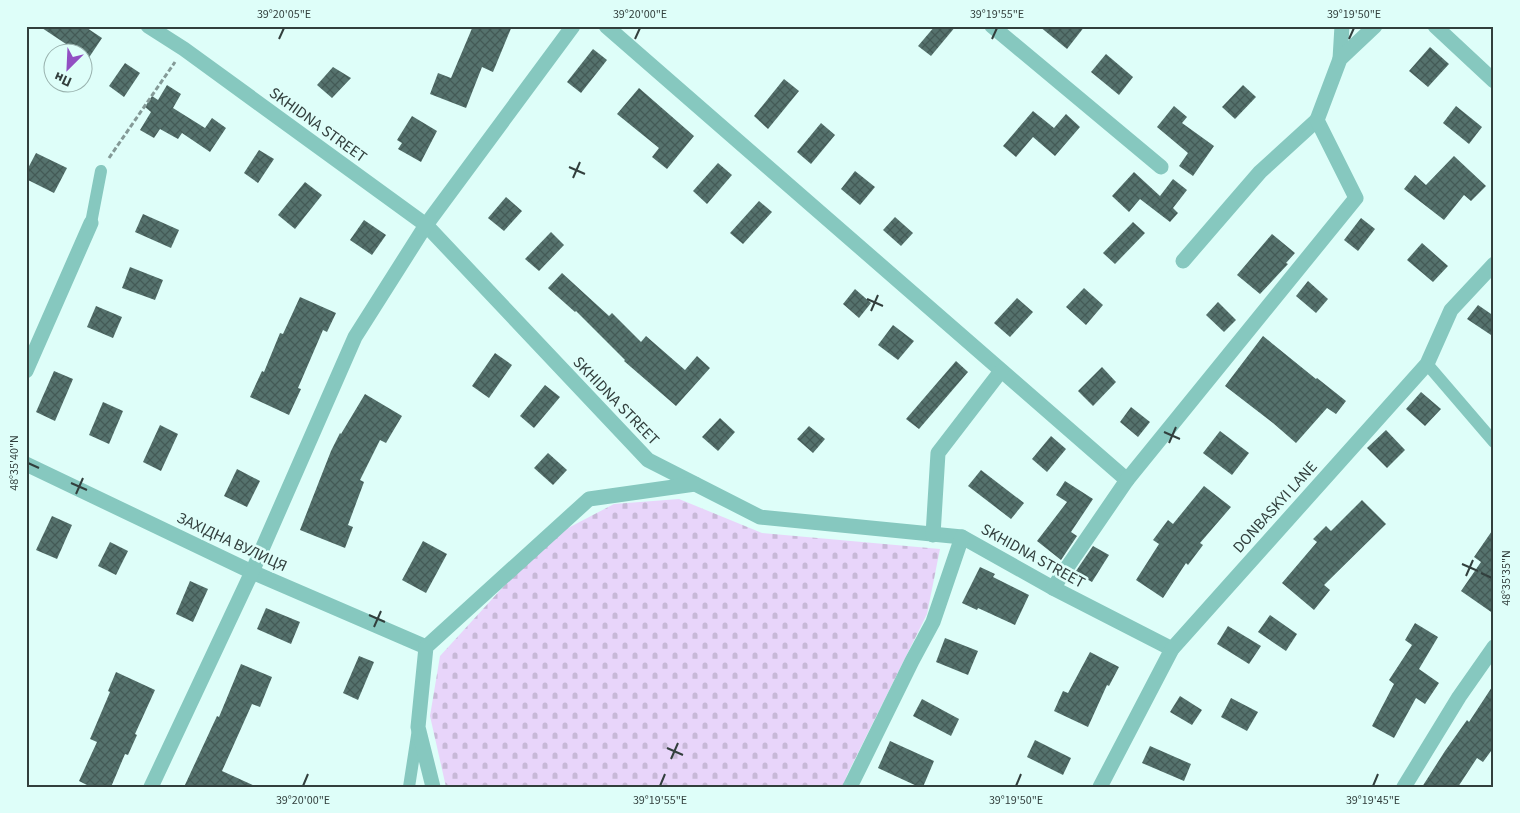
<svg xmlns="http://www.w3.org/2000/svg" width="1520" height="813" viewBox="0 0 1520 813" font-family="'Source Sans 3',sans-serif">
  <defs>
    <pattern id="cemetery-stones" width="16" height="16" patternUnits="userSpaceOnUse" patternTransform="scale(1.25)"><rect width="16" height="16" fill="#e8d5fa"/><path d="M2 7V4a2 2 0 0 1 4 0v3zM10 15v-3a2 2 0 0 1 4 0v3z" fill="#c7b8d7"/></pattern>
    <pattern id="building-cross-hatch" width="8" height="8" patternUnits="userSpaceOnUse" patternTransform="scale(1.25)"><rect width="8" height="8" fill="#55726d"/><path d="M0 0l8 8M0 8l8-8" fill="none" stroke="#445a56"/></pattern>
  </defs>
  <rect width="100%" height="100%" fill="#defef9"/>
  <!-- cemetery -->
  <path fill="url(#cemetery-stones)" d="M679,499L762,533L940,549L927,614L847,775L843,787H446L430,716L440,656L547,539L614,504Z"/>
  <!-- building -->
  <g fill="url(#building-cross-hatch)">
    <path d="M39,26H84L102,38L88,59L82,55V52H78Z"/>
    <path d="M473,26H512L493,72L482,67L466,108L430,94L438,73L451,78Z"/>
    <path d="M935,26H956L931,56L918,46Z"/>
    <path d="M1039,26H1085L1067,49Z"/>
    <path d="M1430,47L1449,64L1428,87L1409,71Z"/>
    <path d="M593,49L607,60L581,93L567,82Z"/>
    <path d="M1106,54L1133,77L1119,95L1091,72Z"/>
    <path d="M125,63L140,73L124,97L109,86Z"/>
    <path d="M333,67L351,78L332,98L317,85Z"/>
    <path d="M784,79L799,91L768,129L754,116Z"/>
    <path d="M167,85L181,94L173,108L205,128L212,118L226,128L210,152L182,133L178,139L160,129L154,138L140,130L151,112L145,107L152,96L158,100Z"/>
    <path d="M1243,85L1256,97L1235,119L1222,107Z"/>
    <path d="M639,88L694,136L667,169L652,157L659,148L617,114Z"/>
    <path d="M1174,106L1187,117L1182,123L1214,146L1193,176L1179,166L1188,153L1157,127Z"/>
    <path d="M1456,106L1482,127L1469,144L1443,123Z"/>
    <path d="M1033,111L1054,128L1066,114L1080,127L1055,156L1033,137L1016,157L1003,146Z"/>
    <path d="M412,116L437,131L421,162L398,149L402,143L397,140Z"/>
    <path d="M821,123L835,135L811,164L797,152Z"/>
    <path d="M259,150L274,159L258,183L244,173Z"/>
    <path d="M36,153L67,168L54,193L26,179V172Z"/>
    <path d="M1454,156L1486,186L1471,201L1464,195L1444,220L1404,189L1415,175L1426,185Z"/>
    <path d="M718,163L732,175L707,204L693,191Z"/>
    <path d="M855,171L875,187L860,205L841,189Z"/>
    <path d="M1134,172L1160,196L1173,179L1187,190L1173,208L1178,213L1170,222L1140,199L1129,212L1112,196Z"/>
    <path d="M305,182L322,195L295,229L278,215Z"/>
    <path d="M506,197L522,211L504,231L488,218Z"/>
    <path d="M759,201L772,212L743,244L730,233Z"/>
    <path d="M143,214L179,230L171,248L135,232Z"/>
    <path d="M895,217L913,233L901,246L883,230Z"/>
    <path d="M1361,218L1375,229L1358,251L1344,240Z"/>
    <path d="M364,220L386,235L372,255L350,240Z"/>
    <path d="M1133,222L1145,233L1115,264L1103,253Z"/>
    <path d="M551,232L564,245L539,271L525,259Z"/>
    <path d="M1272,234L1295,253L1286,263L1288,264L1260,294L1237,275Z"/>
    <path d="M1422,243L1448,266L1433,282L1407,260Z"/>
    <path d="M130,267L163,280L155,300L122,288Z"/>
    <path d="M562,273L609,316L612,313L641,342L646,336L685,370L697,356L710,368L676,406L624,361L625,360L576,311L575,312L548,288Z"/>
    <path d="M1308,281L1328,299L1316,313L1296,296Z"/>
    <path d="M1084,288L1103,305L1086,325L1066,307Z"/>
    <path d="M855,289L871,303L859,318L843,304Z"/>
    <path d="M300,297L336,313L327,332L323,330L298,388L301,389L289,415L250,397L262,371L264,372L280,333L283,334Z"/>
    <path d="M1017,298L1033,312L1010,337L994,323Z"/>
    <path d="M1218,302L1236,320L1224,332L1206,315Z"/>
    <path d="M1478,305L1494,316V337L1467,319Z"/>
    <path d="M96,306L122,317L113,338L87,327Z"/>
    <path d="M893,325L914,341L898,360L878,345Z"/>
    <path d="M1263,336L1316,379L1317,378L1346,401L1336,414L1327,408L1296,443L1273,423L1225,386Z"/>
    <path d="M495,353L512,365L489,398L472,386Z"/>
    <path d="M956,361L968,372L919,429L906,419Z"/>
    <path d="M1102,367L1116,382L1093,406L1078,391Z"/>
    <path d="M54,371L73,379L55,421L36,412Z"/>
    <path d="M545,385L560,397L534,428L520,416Z"/>
    <path d="M1421,392L1441,409L1425,426L1406,409Z"/>
    <path d="M365,394L402,416L386,443L380,440L360,480L364,482L348,525L353,527L345,548L300,530L331,451L340,433L341,434Z"/>
    <path d="M103,402L123,411L109,444L89,435Z"/>
    <path d="M1131,407L1150,422L1138,437L1120,422Z"/>
    <path d="M720,418L735,432L718,451L702,437Z"/>
    <path d="M160,425L178,434L161,471L143,462Z"/>
    <path d="M809,426L825,439L813,453L797,439Z"/>
    <path d="M1386,430L1405,450L1387,468L1367,448Z"/>
    <path d="M1220,431L1249,453L1232,475L1203,453Z"/>
    <path d="M1051,436L1066,449L1047,472L1032,459Z"/>
    <path d="M548,453L567,470L553,485L534,468Z"/>
    <path d="M237,469L260,481L247,507L224,496Z"/>
    <path d="M981,470L1024,503L1011,519L968,486Z"/>
    <path d="M1065,481L1093,499L1071,532L1077,536L1061,560L1037,541L1067,502L1056,495Z"/>
    <path d="M1204,486L1231,507L1200,543L1203,545L1188,565L1186,563L1163,598L1136,580L1159,544L1153,540L1168,520L1173,524Z"/>
    <path d="M1362,500L1386,524L1324,585L1330,590L1314,610L1282,583L1317,542L1313,539L1326,526L1331,531Z"/>
    <path d="M52,516L72,525L57,559L36,550Z"/>
    <path d="M1494,528V614L1461,591L1481,562L1474,557Z"/>
    <path d="M423,541L447,554L426,593L402,580Z"/>
    <path d="M110,542L128,551L116,575L98,566Z"/>
    <path d="M1093,546L1109,555L1092,582L1076,573V571Z"/>
    <path d="M980,567L995,574L993,577L1029,595L1015,625L978,608L977,610L962,603Z"/>
    <path d="M190,581L208,589L193,622L176,614Z"/>
    <path d="M266,608L300,622L291,644L257,629Z"/>
    <path d="M1270,615L1297,634L1286,651L1258,632Z"/>
    <path d="M1415,623L1438,637L1419,669L1439,683L1425,704L1416,698L1394,738L1372,726L1394,684L1389,680L1412,645L1405,640Z"/>
    <path d="M1228,626L1261,646L1249,664L1217,644Z"/>
    <path d="M945,638L978,651L968,675L936,662Z"/>
    <path d="M1090,652L1119,667L1109,686L1107,685L1088,727L1054,711L1063,691L1068,693Z"/>
    <path d="M359,656L374,662L358,700L343,693Z"/>
    <path d="M241,664L272,677L260,707L252,704L222,771L257,787H184L217,716L219,717Z"/>
    <path d="M116,672L155,690L135,734L137,735L128,755L125,754L111,787H91L79,781L97,742L90,739L110,692L108,691Z"/>
    <path d="M1494,684V747L1483,762L1477,758L1458,787H1422L1445,751L1467,720L1469,722Z"/>
    <path d="M1180,696L1202,710L1192,725L1170,712Z"/>
    <path d="M1231,698L1258,712L1247,731L1221,717Z"/>
    <path d="M922,699L959,719L951,736L913,716Z"/>
    <path d="M1035,740L1071,758L1063,775L1027,757Z"/>
    <path d="M890,741L934,761L923,787H919L878,768Z"/>
    <path d="M1150,746L1191,764L1184,781L1142,763Z"/>
  </g>
  <g fill="none" stroke-linecap="round" stroke-linejoin="round">
    <!-- path -->
    <path stroke="#849a97" stroke-width="3" stroke-dasharray="5 2.5" stroke-linecap="butt" d="M109,158L175,62"/>
    <!-- lane -->
    <g stroke="#86c8bf" stroke-width="12">
      <path d="M91,223L101,171"/>
      <path d="M1427,364L1494,442"/>
      <path d="M409,787L418,729"/>
    </g>
    <!-- street -->
    <g stroke="#86c8bf" stroke-width="15">
      <path d="M148,26L184,49L426,225L648,460L760,517L962,537L1053,588L1172,649"/>
      <path d="M606,26L1127,480"/>
      <path d="M992,26L1161,167"/>
      <path d="M1435,26L1494,81"/>
      <path d="M1340,59L1342,26"/>
      <path d="M1183,261L1260,172L1317,120"/>
      <path d="M26,371L91,223"/>
      <path d="M26,464L252,572L426,647"/>
      <path d="M933,535L938,453L1001,371"/>
      <path d="M1053,588L1127,480L1356,198L1317,120L1340,59L1375,26"/>
      <path d="M151,787L252,572L355,337L426,225L573,26"/>
      <path d="M433,787L418,727L426,647L589,499L695,484"/>
      <path d="M850,787L912,661L933,622L962,537"/>
      <path d="M1100,787L1172,649L1427,364L1451,310L1494,264"/>
      <path d="M1404,787L1459,697L1494,647"/>
    </g>
  </g>
  <!-- ticks -->
  <path fill="none" stroke="#323f3d" stroke-width="2" d="M279,39L284,28M635,39L640,28M992,39L997,28M1349,39L1354,28M569,167L585,174M573,178L580,162M867,299L883,306M871,311L878,295M1164,432L1180,439M1169,443L1176,427M28,463L39,468M71,483L87,490M76,494L83,478M1462,564L1478,571M1481,573L1492,578M1466,576L1473,560M369,615L385,622M374,627L381,611M667,748L683,755M671,759L678,743M303,786L308,774M660,786L665,774M1016,786L1021,774M1373,786L1378,774"/>
  <g text-anchor="middle" dominant-baseline="central" stroke-width="5" stroke-linejoin="round" paint-order="stroke">
    <!-- street labels -->
    <g font-size="16" fill="#323f3d" stroke="#defef9">
      <text transform="translate(318 125) rotate(36)">SKHIDNA STREET</text>
      <text transform="translate(616 401) rotate(46)">SKHIDNA STREET</text>
      <text transform="translate(1275 507) rotate(-48)">DONBASKYI LANE</text>
      <text transform="translate(232 542) rotate(25)">ЗАХІДНА ВУЛИЦЯ</text>
      <text transform="translate(1033 556) rotate(29)">SKHIDNA STREET</text>
    </g>
  </g>
  <!-- border -->
  <rect width="1520" height="813" fill="none" stroke="#defef9" stroke-width="55"/>
  <!-- north arrow -->
  <g transform="translate(68 68) rotate(204)"><circle r="24" fill="#defef9" stroke="#99b2ae"/>
  <path d="M0-4L9 19L0 12L-9 19Z" fill="#924fc3"/>
  <text y="-8" font-size="14" font-weight="bold" text-anchor="middle" fill="#323f3d">Пн</text>
  </g>
  <rect x="28" y="28" width="1464" height="758" fill="none" stroke="#323f3d" stroke-width="2"/>
  <g font-size="12" text-anchor="middle" fill="#323f3d">
    <text x="284" y="18">39°20'05"E</text>
    <text x="640" y="18">39°20'00"E</text>
    <text x="997" y="18">39°19'55"E</text>
    <text x="1354" y="18">39°19'50"E</text>
    <text transform="translate(14 463) rotate(-90)" y="4">48°35'40"N</text>
    <text transform="translate(1506 578) rotate(-90)" y="4">48°35'35"N</text>
    <text x="303" y="804">39°20'00"E</text>
    <text x="660" y="804">39°19'55"E</text>
    <text x="1016" y="804">39°19'50"E</text>
    <text x="1373" y="804">39°19'45"E</text>
  </g>
</svg>
